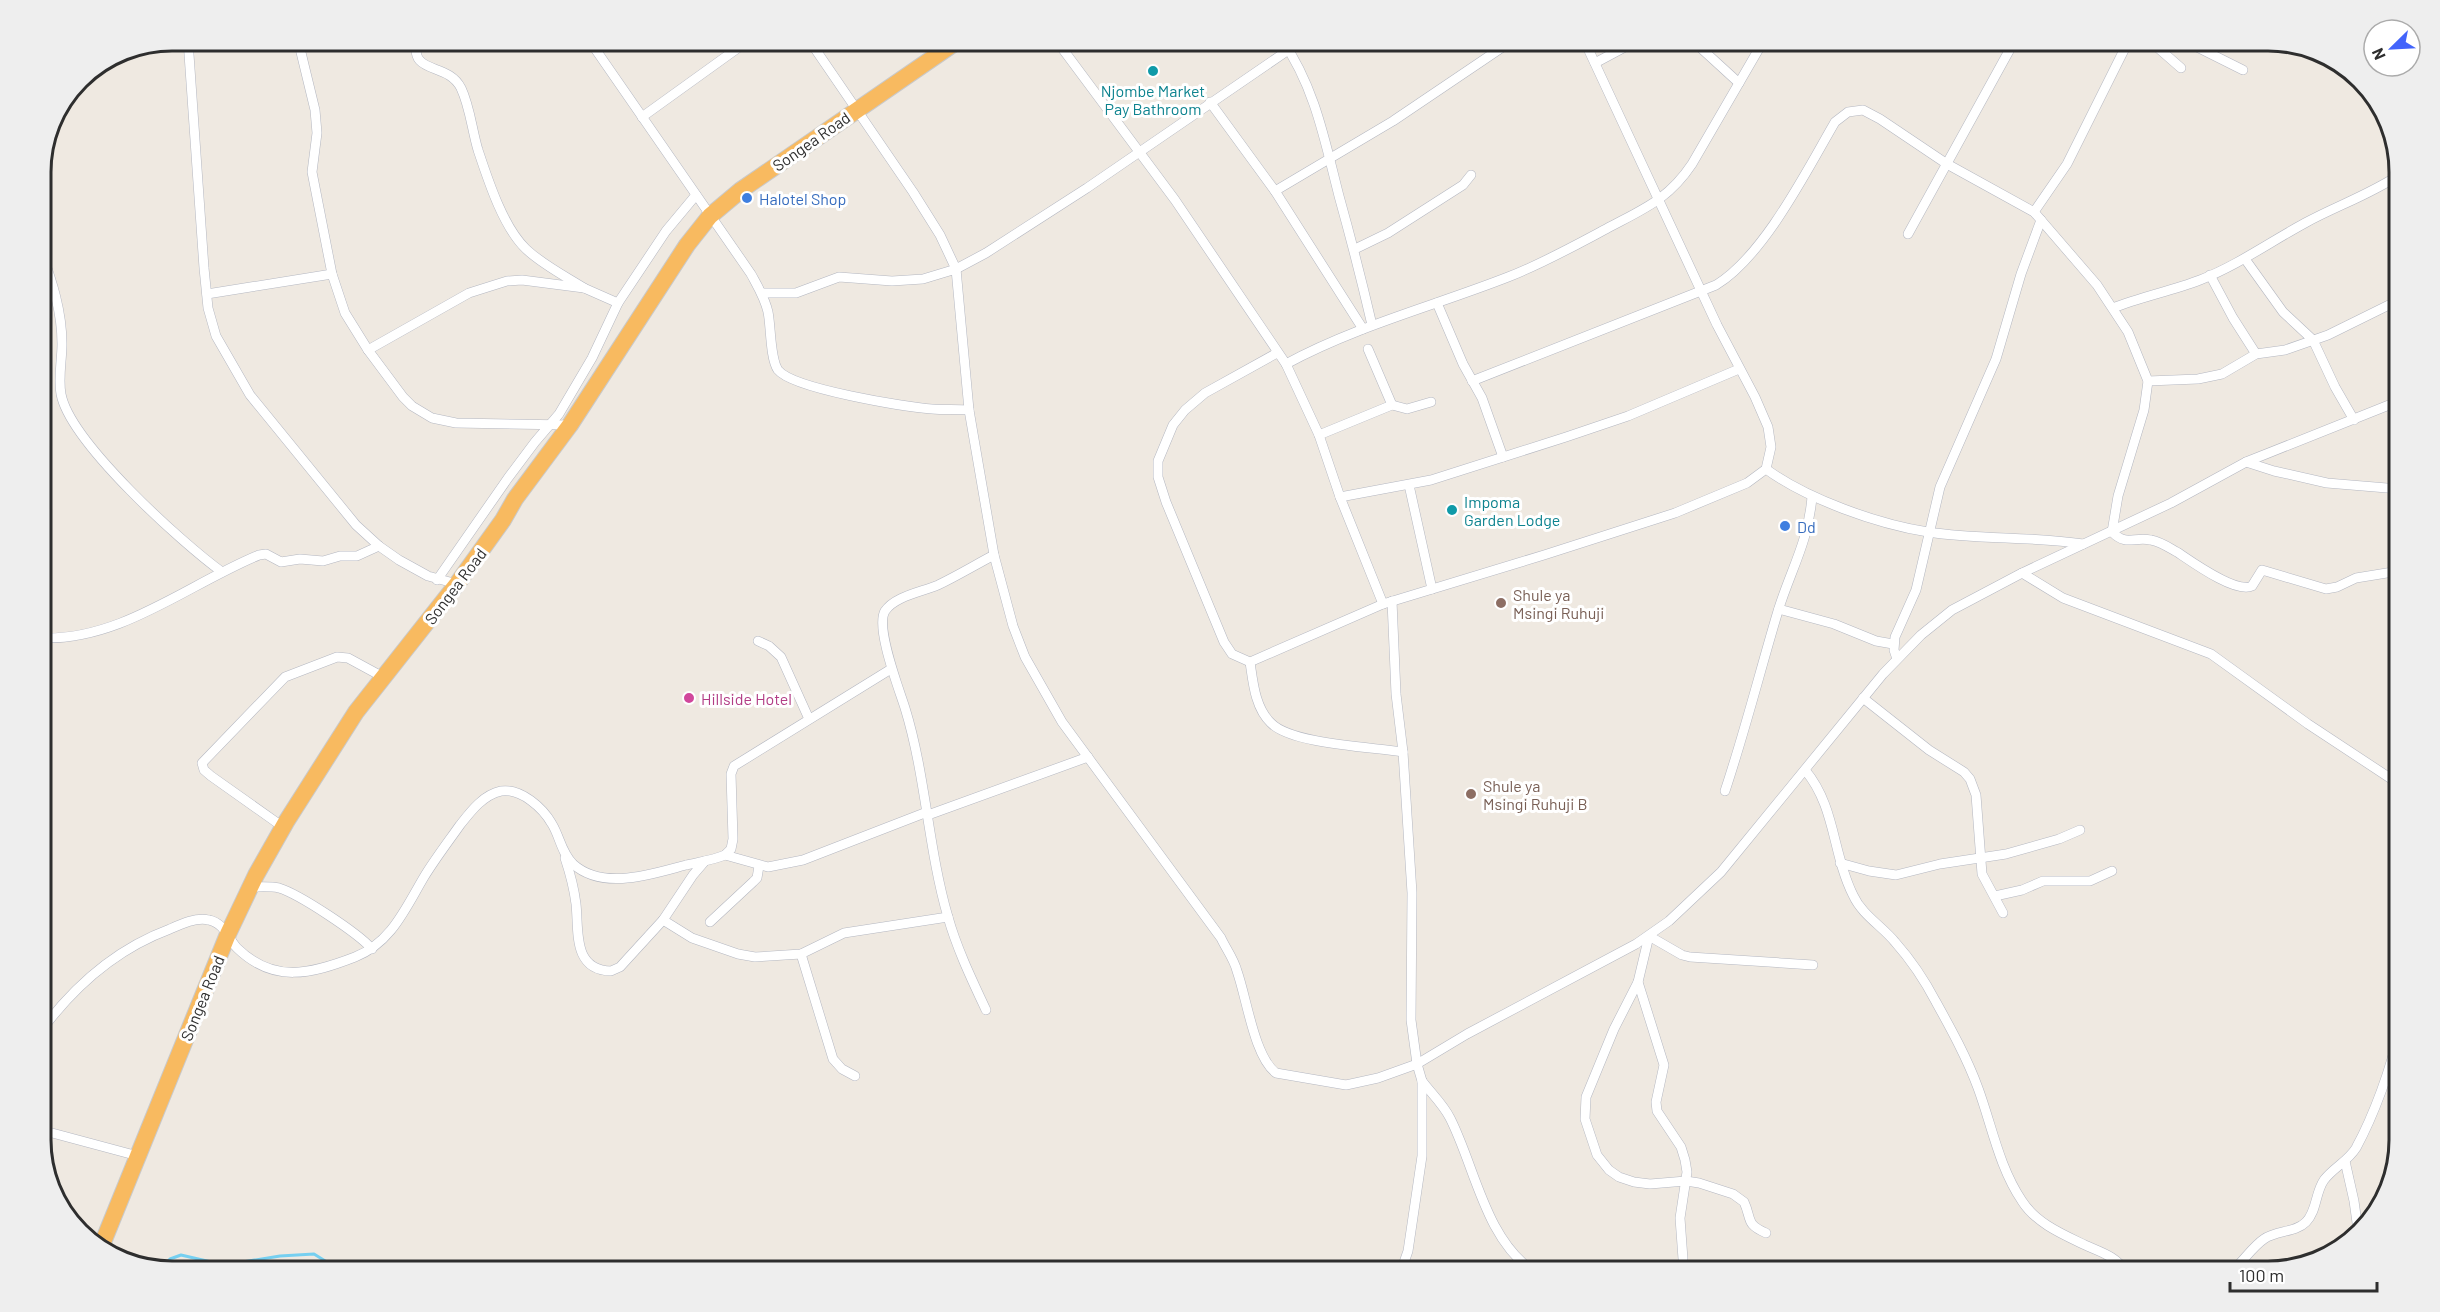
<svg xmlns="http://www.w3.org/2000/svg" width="2440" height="1312" viewBox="0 0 2440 1312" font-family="Barlow,sans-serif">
  <rect width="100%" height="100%" fill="#efe9e1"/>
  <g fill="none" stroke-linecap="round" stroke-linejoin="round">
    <!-- stream -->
    <path stroke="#75cff0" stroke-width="3" d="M160,1269L170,1259L181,1255L224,1265L280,1256L314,1254L330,1264L348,1271L372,1268L380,1271"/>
    <!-- minor casing -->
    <g stroke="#b4b7c1" stroke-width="10">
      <g id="minor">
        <path d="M188,40L204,268L208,308L216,336L250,395L356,525L379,546L399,560L428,576L457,584"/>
        <path d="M298,40L315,110L317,133L312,172L332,274L345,313L368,350L403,397L412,406L432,418L456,423L570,425"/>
        <path d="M417,40C409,76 447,61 461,88C470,107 472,130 478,150C488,180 503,227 526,249C543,265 565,276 584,288"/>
        <path d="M589,40L751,274C758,287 765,298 768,312C771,326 770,359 778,370C793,389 906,407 932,409C944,410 957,409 969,410"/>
        <path d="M809,40L913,192L940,235L956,269L969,410L994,555L1013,626L1025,657L1062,722L1221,938C1226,949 1234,959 1237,971C1247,999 1254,1056 1276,1073L1346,1085L1378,1078L1417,1064L1467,1034L1636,944L1669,921L1721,872L1883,674L1921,635L1952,610L2022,573L2171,503L2246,462L2399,401"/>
        <path d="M1056,40L1175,200L1286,364L1319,435L1340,497L1383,604"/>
        <path d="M1282,40C1315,87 1325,142 1339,196C1351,239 1362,282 1372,325"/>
        <path d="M1692,40L1739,83"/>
        <path d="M2149,40L2181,68"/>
        <path d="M2183,40L2243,70"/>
        <path d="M1595,63L1638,40"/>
        <path d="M1210,102L1275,191L1363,329"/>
        <path d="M642,117L749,40"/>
        <path d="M1275,191L1393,121L1513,40"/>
        <path d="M2034,212L2067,164L2129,40"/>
        <path d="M1908,234L2015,40"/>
        <path d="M1355,249L1388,233L1463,185L1471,175"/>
        <path d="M41,251C52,281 62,311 62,344C62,360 58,378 61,394C70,442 182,543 222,572"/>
        <path d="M2245,259L2283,312L2313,340L2335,387L2354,420"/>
        <path d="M2210,275L2233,318L2256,354"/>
        <path d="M762,293H796L839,277L892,281L923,279L956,269L986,253L1087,188L1303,40"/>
        <path d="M207,294L332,274"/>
        <path d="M1437,303L1463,364L1482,398L1503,457"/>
        <path d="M2113,308C2141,297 2171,291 2200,280C2238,265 2270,242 2305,223C2336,206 2369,195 2399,175"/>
        <path d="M1368,349L1392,405"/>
        <path d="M368,350L469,293L507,281L522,280L584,288L618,303"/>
        <path d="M1277,353L1205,393L1185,410L1173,425L1158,461V477L1166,502L1224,642L1232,654L1250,662L1383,604L1544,555L1675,513L1747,483L1766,469L1771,447L1768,427L1755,397L1717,325L1584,40"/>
        <path d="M1286,364C1356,326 1434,306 1508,277C1542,264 1574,246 1606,229C1643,209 1668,200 1692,164L1764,40"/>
        <path d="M1472,381L1716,285C1764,256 1807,170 1835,122L1848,112L1863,110L1880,119L1947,164L2034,212L2097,285L2128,332L2148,381L2144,410L2118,496L2112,532C2127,547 2134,536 2151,540C2161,542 2168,547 2177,552C2192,562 2236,594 2252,586L2262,570L2326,589L2337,587L2356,578L2399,571"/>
        <path d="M2148,381L2198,379L2222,374L2256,354L2285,350L2328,335L2399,300"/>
        <path d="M1319,435L1392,405L1407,409L1431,402"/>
        <path d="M2246,462L2274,471L2327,483L2399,489"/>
        <path d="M1766,469C1807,499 1877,524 1928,532C1979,540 2032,536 2083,544"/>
        <path d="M1409,485L1432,589"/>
        <path d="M1340,497L1431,480L1566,437L1628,416L1739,369"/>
        <path d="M2022,573L2063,598L2211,654L2308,724L2399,784"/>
        <path d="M437,580L508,478L535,442L559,414L592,358L618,303L666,231L696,195"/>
        <path d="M1392,601L1396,694L1403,752L1412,893L1411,1020L1417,1064L1422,1081V1156L1408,1251L1401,1271"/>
        <path d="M1779,609L1834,624L1876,641L1893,644"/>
        <path d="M41,638C121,641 188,584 259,555L266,554L281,562L300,559L323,561L340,556H357L379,546"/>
        <path d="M758,641L769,646L781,657L809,719"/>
        <path d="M1897,659L1894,650L1895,637L1916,590L1940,487L1996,359L2021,274L2041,220"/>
        <path d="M1250,662C1253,682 1255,708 1271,723C1291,744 1372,747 1403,752"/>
        <path d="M1863,698L1929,750L1964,772L1970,779L1976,795L1982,874L2003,913"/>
        <path d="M1805,770C1836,807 1832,853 1853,895C1862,915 1882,926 1895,942C1911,960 1925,981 1936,1002C1951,1029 1967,1058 1978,1088C1992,1126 1999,1167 2022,1201C2036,1223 2062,1234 2085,1245C2100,1252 2116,1256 2125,1271"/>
        <path d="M1725,791C1745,731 1760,671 1778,611C1791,569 1808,543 1812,497"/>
        <path d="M928,815L1088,757"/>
        <path d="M283,827L211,776L204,770L202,763L285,677L337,657L348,658L383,677"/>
        <path d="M725,855L768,867L803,860L927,812"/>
        <path d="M565,858C570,873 574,888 576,904C579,930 572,970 611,971L620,967L663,920L693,875L705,861"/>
        <path d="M1840,863L1869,871L1896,875L1940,864L2006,854L2059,839L2080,830"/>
        <path d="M251,887C260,887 270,886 279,888C299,894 358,933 372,949"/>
        <path d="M1995,896L2022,890L2043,881H2090L2112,871"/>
        <path d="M663,920L692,938L738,954L755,957L801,954L844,933L948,917"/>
        <path d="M710,922L753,882L757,878L759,866"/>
        <path d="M801,954L833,1059L842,1069L855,1076"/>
        <path d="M1638,982L1614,1029L1586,1097L1585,1119L1597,1155L1609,1170L1619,1177L1634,1182L1650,1184L1686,1181L1699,1183L1733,1194L1744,1202C1752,1219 1745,1224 1766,1233"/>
        <path d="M986,1010C972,980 957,949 948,917C928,849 926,776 905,708C899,689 875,627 885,611C895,596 922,592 938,585C957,576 975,565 994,555"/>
        <path d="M41,1031C75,985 116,949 170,929C181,924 196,917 209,920C224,923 228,938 237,948C274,984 311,974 355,957C391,943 405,909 424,877C435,859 448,842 460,825C471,811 483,795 501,791C521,788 543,808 552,824C560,837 561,852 573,864C603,891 652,874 686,865C699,862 713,860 725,855L731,849L733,839L731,774L734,766L891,669"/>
        <path d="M1422,1081C1431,1093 1443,1104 1450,1118C1475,1167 1485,1238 1533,1271"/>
        <path d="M41,1130L138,1156"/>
        <path d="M2345,1161L2354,1201L2358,1230"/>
        <path d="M1683,1259L1680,1218L1687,1172L1685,1160L1681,1147L1657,1111L1656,1102L1664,1065L1638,982L1649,936L1682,955L1690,957L1813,965"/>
        <path d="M2232,1271C2243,1262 2252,1247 2264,1239C2277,1230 2295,1233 2306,1222C2317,1211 2315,1193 2324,1180C2333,1168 2348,1161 2356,1148C2374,1115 2391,1068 2399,1032"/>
      </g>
    </g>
    <!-- trunk casing -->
    <g stroke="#c9c9c9" stroke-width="18">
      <path id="trunk" d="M101,1247L228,934L256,875L286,822L356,712L457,584L503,520L515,499L570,425L687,245L710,216L741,190L959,40"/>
    </g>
    <!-- minor -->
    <use href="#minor" stroke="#fff" stroke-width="9"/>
    <!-- trunk -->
    <use href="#trunk" stroke="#f8ba60" stroke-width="16"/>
  </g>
  <!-- markers -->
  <g fill="#0f9aa8" stroke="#fff" stroke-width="2">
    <circle cx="1153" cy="71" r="6"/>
    <circle cx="1452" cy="510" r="6"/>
  </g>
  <g fill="#3f7fe0" stroke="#fff" stroke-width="2">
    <circle cx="747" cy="198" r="6"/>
    <circle cx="1785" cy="526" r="6"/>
  </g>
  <g fill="#8d6e63" stroke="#fff" stroke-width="2">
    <circle cx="1501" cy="603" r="6"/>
    <circle cx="1471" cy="794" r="6"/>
  </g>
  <circle fill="#d1479c" stroke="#fff" stroke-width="2" cx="689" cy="698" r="6"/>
  <g text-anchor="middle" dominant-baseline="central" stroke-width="6" stroke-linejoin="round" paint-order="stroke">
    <!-- culture labels -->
    <g font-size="16" fill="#0d838f" stroke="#fff">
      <text x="1153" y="90">Njombe Market<tspan x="1153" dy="18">Pay Bathroom</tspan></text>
      <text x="1464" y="501" text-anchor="start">Impoma<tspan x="1464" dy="18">Garden Lodge</tspan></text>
    </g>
    <!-- street labels -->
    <g font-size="16" fill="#2e2e2e" stroke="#fff">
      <text transform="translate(811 141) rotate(-35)">Songea Road</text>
      <text transform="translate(455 586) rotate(-53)">Songea Road</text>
      <text transform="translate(202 998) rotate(-68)">Songea Road</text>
    </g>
    <!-- shop labels -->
    <g font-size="16" fill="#366cbe" stroke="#fff" text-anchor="start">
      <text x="759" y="198">Halotel Shop</text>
      <text x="1797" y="526">Dd</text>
    </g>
    <!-- education labels -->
    <g font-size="16" fill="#785e54" stroke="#fff" text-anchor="start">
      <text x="1513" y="594">Shule ya<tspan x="1513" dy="18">Msingi Ruhuji</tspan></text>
      <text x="1483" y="785">Shule ya<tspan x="1483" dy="18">Msingi Ruhuji B</tspan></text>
    </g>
    <!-- hotel labels -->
    <g font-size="16" fill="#b23c85" stroke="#fff" text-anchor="start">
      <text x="701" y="698">Hillside Hotel</text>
    </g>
  </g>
  <!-- crop -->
  <path d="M0 0H2440V1312H0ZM172 51H2268A121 121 0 0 1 2389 172V1140A121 121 0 0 1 2268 1261H172A121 121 0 0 1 51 1140V172A121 121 0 0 1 172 51Z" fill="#eee" fill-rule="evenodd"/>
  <path fill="none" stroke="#2e2e2e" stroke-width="3" d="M172 51H2268A121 121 0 0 1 2389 172V1140A121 121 0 0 1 2268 1261H172A121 121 0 0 1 51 1140V172A121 121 0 0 1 172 51Z"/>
  <!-- north arrow -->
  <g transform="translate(2392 48) rotate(246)"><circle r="28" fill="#ffffff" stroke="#ababab" stroke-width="1.5"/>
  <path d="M0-4.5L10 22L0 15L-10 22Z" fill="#4264fb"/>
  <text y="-9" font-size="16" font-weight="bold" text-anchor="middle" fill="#2e2e2e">N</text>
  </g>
  <!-- scale -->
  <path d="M2230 1282v9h147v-9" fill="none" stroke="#2e2e2e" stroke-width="3"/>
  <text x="2239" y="1282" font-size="18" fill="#2e2e2e" stroke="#ffffff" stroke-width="4.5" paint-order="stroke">100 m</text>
</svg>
